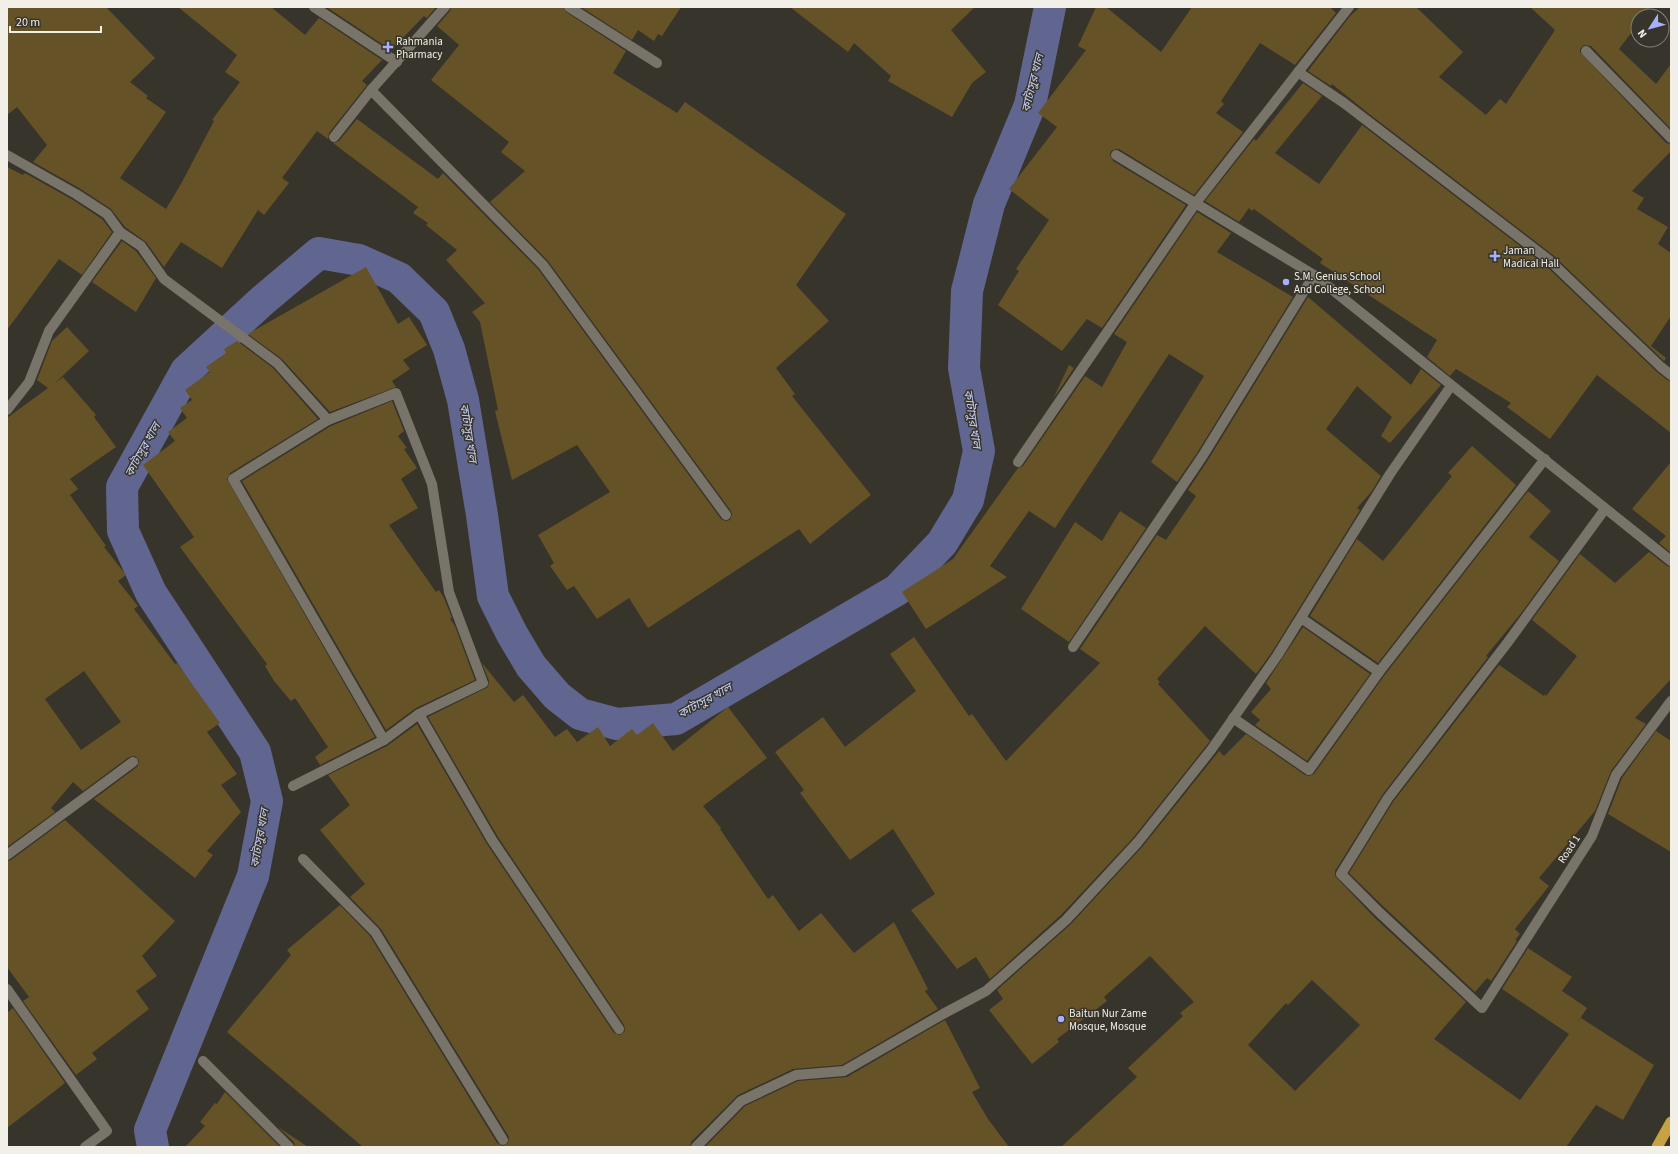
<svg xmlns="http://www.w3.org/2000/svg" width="1678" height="1154" viewBox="0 0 1678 1154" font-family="'Source Sans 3','Noto Sans Bengali',sans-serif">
  <rect width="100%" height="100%" fill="#37342b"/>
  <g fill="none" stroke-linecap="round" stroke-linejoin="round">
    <!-- canal -->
    <path stroke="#616690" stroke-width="32" d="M153,1147L150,1130L253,876L267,801L255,752L151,593L123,531L122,487L186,371L262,301L319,253L359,260L399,278L434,312L449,349L463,400L482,515L493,596L512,634L531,666L557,696L580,714L617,724L676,719L897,590L942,543L968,500L979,451L964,368L967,291L989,204L1030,105L1050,7"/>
  </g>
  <!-- building -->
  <g fill="#655327" fill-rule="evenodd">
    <path d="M7,7H106L155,58L130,82L148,96L146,98L166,112L120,178L166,209L182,182L214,121L212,120L240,82L225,72L237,55L178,7H271L305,35L319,18L382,60L362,81L367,85L329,133L328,139L317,131L282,178L289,183L264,215L258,210L222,268L181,242L164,267L146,242L125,227L111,209L79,188L33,162L47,145L17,107L7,115Z"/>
    <path d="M329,7H436L427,18L424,16L391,50L328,8Z"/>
    <path d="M451,7H563L566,12L626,51L613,73L677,113L685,102L846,214L796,285L829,321L776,368L795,394L792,396L871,495L810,544L799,529L648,628L629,598L597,619L574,586L567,590L550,566L554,563L538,535L610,492L577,445L512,480L495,411L498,410L480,322L472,312L485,303L446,260L457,250L426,225L428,223L413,213L418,207L333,143L339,141L357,119L438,179L443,173L447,177L538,269L721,519L726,521L730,520L732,515L731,511L548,261L490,202L525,171L501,152L509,142L431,80L459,45L437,26L450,11Z"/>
    <path d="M581,7H681L662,36L658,34L654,41L638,30L632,40Z"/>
    <path d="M790,7H975L951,30L986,72L972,83L952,117L888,81L891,76L854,43L848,52Z"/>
    <path d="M1096,7H1106L1161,52L1192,7H1330L1336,13L1295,65L1260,43L1221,101L1224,104L1216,113L1243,132L1194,195L1119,149H1116L1111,151L1110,155L1113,161L1186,205L1102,328L1087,319L1062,351L998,305L1019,271L1016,269L1049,220L1009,189L1057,127L1038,113L1086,50L1078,46Z"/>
    <path d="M1360,7H1416L1463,52L1439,77L1486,115L1500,99L1506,104L1555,30L1530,7H1650L1644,16H1638V24L1619,49L1656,84L1671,64V129L1591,46L1584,45L1580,49V52L1666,143L1671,144V151L1632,191L1644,198L1637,209L1668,227L1658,244L1671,253V316L1651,346L1666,358L1664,361L1553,255L1368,113L1332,84L1331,86L1308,71L1350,16Z"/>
    <path d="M1303,83L1322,96L1275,153L1319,184L1362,125L1545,265L1657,372L1667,380L1671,381V433L1597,375L1550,439L1507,407L1511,403L1456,369L1450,376L1427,357L1437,340L1320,263L1323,259L1254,209L1252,211L1249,208L1239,222L1205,201L1254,139L1256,141Z"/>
    <path d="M7,167L23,175L25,173L73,200L102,219L112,232L82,275L59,259L7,330Z"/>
    <path d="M1197,212L1231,233L1217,252L1293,297L1197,453L1177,482L1151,462L1204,376L1169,354L1055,528L1029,511L990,566L1007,577L926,629L902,592L953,559L1018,468L1023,466L1085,376L1102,387L1127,342L1114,334Z"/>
    <path d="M122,241L136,251L156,278L136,312L92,282Z"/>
    <path d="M366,267L398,324L409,317L427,345L403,360L410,369L392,381L396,387L330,412L282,359L248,334Z"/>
    <path d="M1308,297L1411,385L1421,369L1441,385L1390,443L1381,436L1392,417L1357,386L1326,429L1381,476L1372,491L1357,508L1360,510L1272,652L1256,674L1205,626L1157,679L1160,682L1158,684L1210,741L1206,746L1133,838L1061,915L990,979L976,957L957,969L911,910L935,894L893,829L850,860L800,793L804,790L775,752L823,717L845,747L916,691L890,654L914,637L969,716L972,714L1006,761L1100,663L1080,649L1157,535L1166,540L1196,496L1188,490L1208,460Z"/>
    <path d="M67,327L89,351L55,383L63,377L96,415L94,417L116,447L70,479L78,489L70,495L106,546L104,547L126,575L118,581L138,606L134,609L175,664L177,663L220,723L207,732L237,774L221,785L241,812L207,851L213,855L195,878L94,799L137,767L139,761L135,756L129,757L83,791L73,782L51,808L55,812L7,847V418L48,388L37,380L52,341ZM84,671L121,722L81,750L45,699Z"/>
    <path d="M237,341L273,368L318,419L230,473L227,479L375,737L320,765L315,757L328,747L295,698L291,701L274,681L265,666L267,664L180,547L194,537L143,465L175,441L168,432L187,418L180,408L192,400L185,390L210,372L206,367L226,353L224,349Z"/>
    <path d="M1069,365L1074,368L1053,399Z"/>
    <path d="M392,401L404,431L398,436L407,448L404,449L417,468L401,479L418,508L389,525L436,592L439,590L444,598L452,618L450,619L455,626L475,680L416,708L386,730L242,481L331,426Z"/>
    <path d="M1472,446L1516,485L1378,663L1310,616L1357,539L1383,561L1452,476L1448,473Z"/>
    <path d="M1671,462V553L1659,543L1666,536L1632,509Z"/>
    <path d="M1528,491L1551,511L1529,537L1559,561L1522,612L1486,656L1488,657L1383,794L1335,871V876L1375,918L1466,1002L1434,1039L1520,1100L1569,1034L1502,989L1528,948L1572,977L1562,991L1587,1008L1578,1022L1581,1018L1654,1065L1623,1120L1596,1105L1566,1147H1061L1137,1077L1128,1068L1183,1016L1180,1013L1194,1002L1150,956L1104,997L1107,1001L1057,1039L1059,1042L1032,1064L989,1010L1003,999L997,990L1071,924L1143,846L1219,751L1224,756L1246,734L1305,775L1309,776L1314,774L1384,676ZM1312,980L1360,1025L1295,1091L1248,1045L1286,1003L1288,1005Z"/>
    <path d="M1120,511L1146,528L1069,642L1021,609L1075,522L1102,541Z"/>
    <path d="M1649,552L1667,566L1671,567V679L1635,718L1646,724L1611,771L1595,811L1539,878L1549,886L1515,929L1520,934L1515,940L1517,941L1491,981L1487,978L1475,992L1385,908L1349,873L1393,802L1499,665L1544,696L1545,694L1546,696L1577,656L1532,620L1580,554L1615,583Z"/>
    <path d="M1303,627L1370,674L1307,761L1255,725L1260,720L1251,712L1271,689L1266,683Z"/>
    <path d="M482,663L514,702L523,695L555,737L567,729L577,742L598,727L610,746L632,729L637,735L653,723L673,751L728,707L767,758L703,806L721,828L720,829L768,899L773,895L799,931L821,913L854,953L894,922L928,989L925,991L938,1009L842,1065L793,1069L738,1095L691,1142L690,1147H363L227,1032L291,955L287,950L340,905L370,936L497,1143L503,1146L508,1143L509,1137L381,929L350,897L365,884L320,830L350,805L328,775L387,746L417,724L487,844L614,1033L620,1035L625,1031L624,1025L498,837L428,717L488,687L489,681Z"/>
    <path d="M1656,731L1671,741V852L1608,814L1622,778Z"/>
    <path d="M65,820L175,921L142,956L157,976L136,991L149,1009L92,1053L97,1059L76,1075L23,1001L29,997L7,967V861L11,860Z"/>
    <path d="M13,1008L65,1083L7,1128V1013Z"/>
    <path d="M945,1020L980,1088L972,1092L988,1119L1009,1147H705L745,1106L798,1081L847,1077Z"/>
    <path d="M225,1092L280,1147H185L205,1126L200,1122L215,1103L217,1104Z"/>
    <path d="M278,1127L308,1147H295L294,1142Z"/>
  </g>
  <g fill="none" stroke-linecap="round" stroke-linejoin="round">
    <!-- minor -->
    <g stroke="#78746a" stroke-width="10">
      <path d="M314,7L397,62"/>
      <path d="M569,7L657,63"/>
      <path d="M1586,51L1671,138"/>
      <path d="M1298,72L1344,103L1549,260L1661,367L1671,375"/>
      <path d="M371,90L543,265L726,515"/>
      <path d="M334,137L371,90L445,7"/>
      <path d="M7,155L76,194L107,214L120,232L141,246L164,279L277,363L328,420L396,393L432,484L449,592L483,683L419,714L384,740L293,786"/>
      <path d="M1116,155L1314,275L1671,561"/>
      <path d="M7,410L29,382L49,331L120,232"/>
      <path d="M328,420L233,479L384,740"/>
      <path d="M1018,462L1195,204L1349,7"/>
      <path d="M1605,509L1508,642L1388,798L1341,874L1380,913L1482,1008L1592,836L1616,775L1671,701"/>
      <path d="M1301,618L1379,672L1545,459"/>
      <path d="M1073,647L1202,457L1314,275"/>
      <path d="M419,714L492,840L619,1029"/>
      <path d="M1233,718L1309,770L1379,672"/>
      <path d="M7,855L133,762"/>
      <path d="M303,859L375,932L503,1140"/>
      <path d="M7,989L107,1131L85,1147"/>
      <path d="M203,1061L289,1147"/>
      <path d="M696,1147L741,1101L796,1075L844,1071L943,1014L986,991L1066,920L1138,842L1211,750L1277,656L1390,474L1451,386"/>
    </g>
    <!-- trunk -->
    <path stroke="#c6a244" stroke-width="11" d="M1657,1147L1671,1122"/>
  </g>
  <!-- markers -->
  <g fill="#a8b0fc" stroke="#37342b" stroke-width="1.5">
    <path d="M386 41h4v4h4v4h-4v4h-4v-4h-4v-4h4z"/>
    <path d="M1493 250h4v4h4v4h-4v4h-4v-4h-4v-4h4z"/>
    <circle cx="1286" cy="282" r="4"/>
    <circle cx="1061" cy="1019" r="4"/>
  </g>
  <g text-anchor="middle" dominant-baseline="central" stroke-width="3" stroke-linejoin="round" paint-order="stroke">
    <!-- poi labels -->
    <g font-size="11" fill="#f2efe9" stroke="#37342b" text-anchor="start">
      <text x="396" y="41">Rahmania<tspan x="396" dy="13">Pharmacy</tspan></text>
      <text x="1503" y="250">Jaman<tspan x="1503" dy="13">Madical Hall</tspan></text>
      <text x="1294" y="276">S.M. Genius School<tspan x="1294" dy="13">And College, School</tspan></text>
      <text x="1069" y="1013">Baitun Nur Zame<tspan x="1069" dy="13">Mosque, Mosque</tspan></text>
    </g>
    <!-- street labels -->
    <g font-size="11" fill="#f2efe9" stroke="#37342b">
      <text transform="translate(1569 849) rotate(-57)">Road 1</text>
    </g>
    <!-- water labels -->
    <g font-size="12" font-style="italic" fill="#c6ccf5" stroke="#37342b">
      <text transform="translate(1033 83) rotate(-76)">কাটাসুর খাল</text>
      <text transform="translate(972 419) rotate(81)">কাটাসুর খাল</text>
      <text transform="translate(468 433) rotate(81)">কাটাসুর খাল</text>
      <text transform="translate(143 450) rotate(-61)">কাটাসুর খাল</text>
      <text transform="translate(705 701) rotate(-29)">কাটাসুর খাল</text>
      <text transform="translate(260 838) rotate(-80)">কাটাসুর খাল</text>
    </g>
  </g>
  <!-- border -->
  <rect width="1678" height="1154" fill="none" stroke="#f2efe9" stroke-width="16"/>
  <!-- north arrow -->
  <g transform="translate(1650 28) rotate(234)"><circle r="19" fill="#37342b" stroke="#827f77"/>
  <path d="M0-3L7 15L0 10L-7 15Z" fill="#a8b0fc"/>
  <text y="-6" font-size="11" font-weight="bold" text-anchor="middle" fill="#f2efe9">N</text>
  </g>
  <!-- scale -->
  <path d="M10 26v6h91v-6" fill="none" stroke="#f2efe9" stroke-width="2"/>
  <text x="16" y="26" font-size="12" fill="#f2efe9" stroke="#37342b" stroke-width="3" paint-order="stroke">20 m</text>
</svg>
